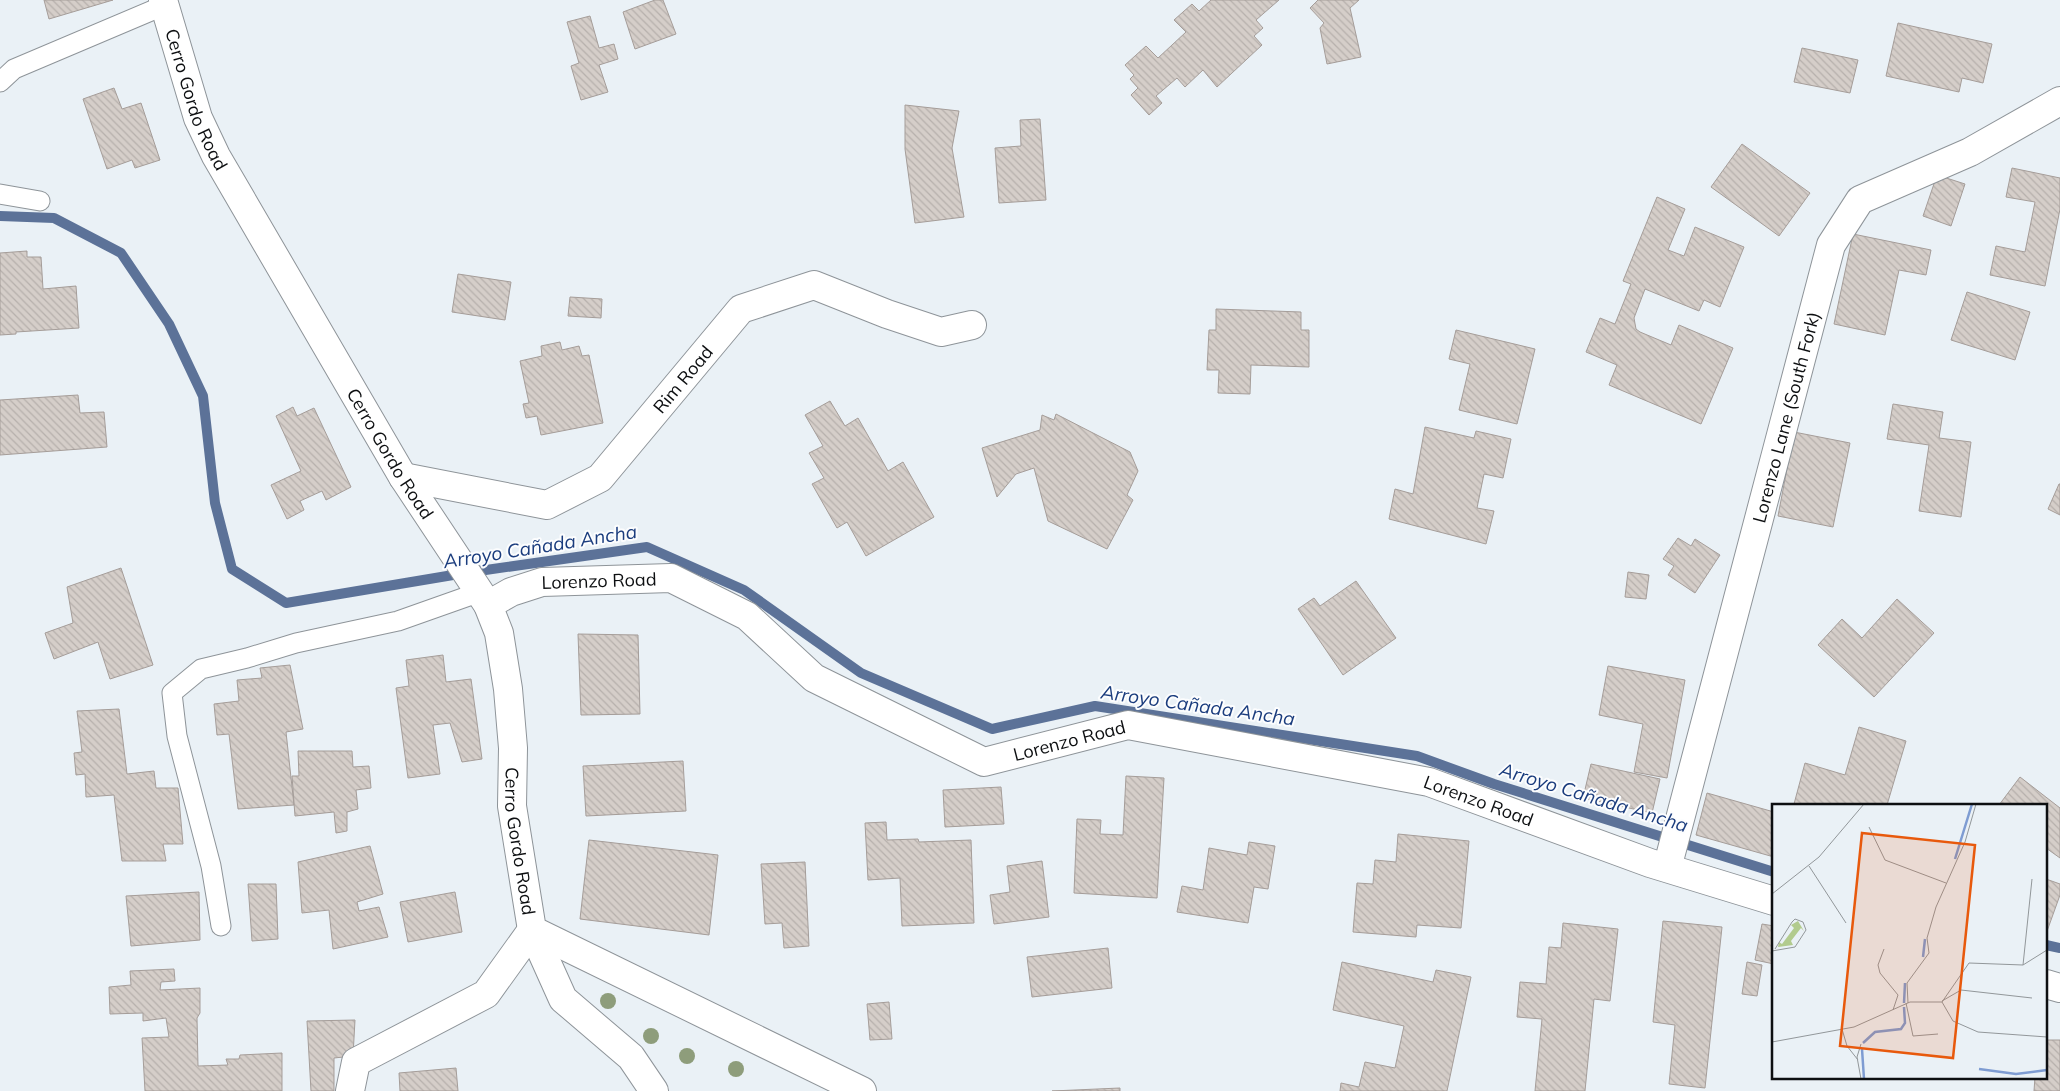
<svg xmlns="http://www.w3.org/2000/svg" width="2060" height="1091" viewBox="0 0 2060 1091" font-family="Mulish,sans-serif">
  <defs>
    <pattern id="building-back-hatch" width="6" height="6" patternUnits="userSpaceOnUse" patternTransform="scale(1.25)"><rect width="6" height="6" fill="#d5cec9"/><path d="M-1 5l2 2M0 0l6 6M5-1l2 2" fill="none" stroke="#b6b0ac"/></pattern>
  </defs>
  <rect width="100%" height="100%" fill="#eaf1f6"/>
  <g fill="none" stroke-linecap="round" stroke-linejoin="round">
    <!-- stream -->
    <g stroke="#5c7298" stroke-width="10">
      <path d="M0,216L54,218L121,253L169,324L203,396L215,503L232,569L286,603L465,573L647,547L744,590L861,673L992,729L1095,706L1417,756L1494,784L1774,872"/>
      <path d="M2046,945L2060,948"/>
    </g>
  </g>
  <!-- building -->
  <g fill="url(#building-back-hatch)" stroke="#a59d99">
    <path d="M44,0H113L49,19Z"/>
    <path d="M655,0H663L676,34L635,49L623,12Z"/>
    <path d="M1211,0H1279L1256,20L1263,28L1254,36L1262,45L1217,87L1203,70L1185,87L1177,78L1156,96L1162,103L1149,115L1131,95L1138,88L1130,79L1134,75L1125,65L1146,46L1158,58L1186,32L1174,20L1192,4L1199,11Z"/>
    <path d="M1318,0H1359L1350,8L1361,57L1327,64L1320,28L1324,23L1310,8Z"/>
    <path d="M590,16L599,48L614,44L618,59L599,65L608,92L581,100L571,66L579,63L567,22Z"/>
    <path d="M1898,23L1992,44L1983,83L1962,78L1959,92L1886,76Z"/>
    <path d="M1802,48L1858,60L1850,93L1794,82Z"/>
    <path d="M114,88L122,109L141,103L160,160L135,168L132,160L107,169L83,99Z"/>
    <path d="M905,105L959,111L952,148L964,217L915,223L905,149Z"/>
    <path d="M1040,119L1046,200L999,203L995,148L1021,146L1020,120Z"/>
    <path d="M1742,144L1810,193L1779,236L1711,187Z"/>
    <path d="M2012,168L2060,178V209L2045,286L1990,275L1996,246L2025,252L2035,202L2006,197Z"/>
    <path d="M1937,175L1965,184L1951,226L1923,216Z"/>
    <path d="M1657,197L1685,209L1668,250L1684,256L1695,227L1744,247L1720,307L1704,300L1699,311L1645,289L1634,318L1636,329L1640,332L1671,345L1679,325L1733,348L1701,424L1609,385L1617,365L1586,352L1600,318L1615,324L1631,284L1623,281Z"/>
    <path d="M1853,234L1931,250L1926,275L1899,270L1885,335L1834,324Z"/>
    <path d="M27,251V257H41L43,289L76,286L79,328L16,332V334L0,335V253Z"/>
    <path d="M458,274L511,282L505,320L452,312Z"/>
    <path d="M1967,292L2030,312L2015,360L1951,340Z"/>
    <path d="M570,297L602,299L601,318L568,316Z"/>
    <path d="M1216,309L1301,312V330H1309V367L1251,365L1250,394L1218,393L1219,370H1207L1209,330H1216Z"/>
    <path d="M1456,330L1535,349L1517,424L1459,410L1470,364L1449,359Z"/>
    <path d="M560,342L562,350L579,346L582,356L589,355L603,423L541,435L537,416L526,418L523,404L529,403L520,361L542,356L541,346Z"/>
    <path d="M78,395L80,413L104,412L107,447L0,455V400Z"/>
    <path d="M830,401L845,426L858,418L888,471L903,462L934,517L866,556L847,522L837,528L812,484L824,478L809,453L823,446L805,415Z"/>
    <path d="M1893,404L1943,412L1939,438L1971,442L1961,517L1919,511L1929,445L1887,439Z"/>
    <path d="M293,407L297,416L314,408L351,487L326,500L322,491L300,501L304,510L287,519L271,485L301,471L276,416Z"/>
    <path d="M1056,414L1130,452L1138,471L1127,495L1133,500L1107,549L1048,521L1034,468L1016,474L997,497L982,448L1040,430L1042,415L1054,420Z"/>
    <path d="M1425,427L1474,438L1476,431L1511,439L1503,478L1484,474L1477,508L1494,511L1486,544L1389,519L1395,489L1413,494Z"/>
    <path d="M1794,432L1850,443L1833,527L1778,516Z"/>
    <path d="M2059,484H2060V515L2048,509Z"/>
    <path d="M1678,538L1691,546L1695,539L1720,555L1695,593L1668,575L1674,566L1663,559Z"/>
    <path d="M121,568L153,665L110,679L98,642L54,659L45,633L73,623L67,587Z"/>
    <path d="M1628,572L1649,575L1646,599L1625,597Z"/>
    <path d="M1356,581L1396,638L1343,675L1298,609L1314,598L1320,606Z"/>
    <path d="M1897,599L1934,633L1874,697L1818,645L1842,619L1862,638Z"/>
    <path d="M578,634L638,635L640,714L581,715Z"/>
    <path d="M443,655L446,682L471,679L482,759L462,762L450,723L433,725L440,774L408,778L396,688L409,686L406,660Z"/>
    <path d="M290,665L303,729L286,732L294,805L238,809L229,734L217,735L214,704L239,701L237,680L262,678L260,668Z"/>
    <path d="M1608,666L1685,680L1667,778L1634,772L1643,724L1599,715Z"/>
    <path d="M119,709L127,774L154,771L156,788H178L183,844H163L166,861H122L114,795L86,797L85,774L76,775L74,753L82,752L77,711Z"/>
    <path d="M1859,727L1906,741L1887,805L1794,804L1805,763L1845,775Z"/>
    <path d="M298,751H352L353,767L369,766L371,788L356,790L358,809L347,812V831L336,833L334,812L295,816L292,776H299Z"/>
    <path d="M683,761L686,811L586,816L583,766Z"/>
    <path d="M1591,764L1660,779L1652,813L1583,798Z"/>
    <path d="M1126,776L1164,778L1157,898L1074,893L1077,819L1101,820L1100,834L1123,835Z"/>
    <path d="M2020,777L2060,808V858L2046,848V805H1999Z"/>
    <path d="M1001,787L1004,824L945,827L943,790Z"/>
    <path d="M1707,793L1774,812V857L1696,835Z"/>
    <path d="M886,822L887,840L918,839L919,842L971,840L974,923L902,926L900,878L868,880L865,823Z"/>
    <path d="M1398,834L1469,841L1461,928L1417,925L1416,937L1353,932L1357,883L1373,884L1375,860L1396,862Z"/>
    <path d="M589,840L718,855L709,935L580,919Z"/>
    <path d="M1249,842L1275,846L1268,889L1254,887L1248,923L1177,912L1182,886L1203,890L1209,848L1247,855Z"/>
    <path d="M370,846L383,894L357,902L359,911L379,907L388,937L333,949L329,910L302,913L298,862Z"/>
    <path d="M1042,861L1049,917L994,924L990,895L1010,892L1007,866Z"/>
    <path d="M805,862L809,946L784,948L782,923L765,924L761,864Z"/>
    <path d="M2046,879L2060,884V895L2046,934Z"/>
    <path d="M248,884H276L278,939L252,941Z"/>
    <path d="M199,892L200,940L131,946L126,896Z"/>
    <path d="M455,892L462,932L408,942L400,902Z"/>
    <path d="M1663,921L1722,927L1705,1088L1669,1084L1675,1025L1653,1022Z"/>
    <path d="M1563,923L1618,929L1610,1001L1594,999L1585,1091H1535L1542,1019L1517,1017L1520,982L1546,984L1549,947L1561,948Z"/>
    <path d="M1762,924L1774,926V964L1755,960Z"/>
    <path d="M1108,948L1112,988L1032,997L1027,957Z"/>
    <path d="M1342,962L1433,982L1436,970L1471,977L1447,1091H1340L1341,1083L1359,1087L1365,1062L1395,1068L1404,1026L1333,1010Z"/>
    <path d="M1747,962L1762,965L1757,996L1742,994Z"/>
    <path d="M174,969L175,981L161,982L160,990L200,988V1013L197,1018L198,1066L228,1065L226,1059H239L240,1055L282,1053V1091H145L142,1038L169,1037L166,1018L143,1021V1013L110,1014L109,987L131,985L130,971Z"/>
    <path d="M889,1002L892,1039L870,1040L867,1004Z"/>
    <path d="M355,1020L353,1056L334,1058V1091H311L307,1021Z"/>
    <path d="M2046,1040H2060V1091H2034L2035,1077H2046Z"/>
    <path d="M456,1068L458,1091H400L399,1073Z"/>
    <path d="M1120,1088V1091H1052Z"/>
  </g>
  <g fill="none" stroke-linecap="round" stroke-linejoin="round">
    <!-- lane casing -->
    <g stroke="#8e9499" stroke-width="21">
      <g id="lane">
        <path d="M0,82L14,69L165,5"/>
        <path d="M0,194L40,201"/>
        <path d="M221,926L211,866L177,736L172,693L201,669L247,658L296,643L398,621L480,592"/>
      </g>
    </g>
    <!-- street casing -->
    <g stroke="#8e9499" stroke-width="30">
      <g id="street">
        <path id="s1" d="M163,0L198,118L216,156L403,477L488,605L499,633L508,689L513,748L512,806L532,930L862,1091"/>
        <path id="s2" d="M403,477L547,505L600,478L741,309L814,285L887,314L941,332L972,325"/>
        <path id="s3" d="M488,605L511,592L542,582L671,578L747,616L814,678L984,762L1128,725L1429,782L1650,863L1774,901"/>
        <path id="s4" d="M1670,857L1831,245L1860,200L1970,152L2060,101"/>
        <path d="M532,930L563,999L631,1057L654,1091"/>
        <path d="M2046,984L2060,988"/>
        <path d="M350,1091L356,1062L486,994L532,930"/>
      </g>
    </g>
    <!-- lane -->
    <use href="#lane" stroke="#fff" stroke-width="19"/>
    <!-- street -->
    <use href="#street" stroke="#fff" stroke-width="28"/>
  </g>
  <!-- trees -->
  <g fill="#8e9d7b">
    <circle cx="608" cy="1001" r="8"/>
    <circle cx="651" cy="1036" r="8"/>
    <circle cx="687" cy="1056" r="8"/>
    <circle cx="736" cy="1069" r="8"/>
  </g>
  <g text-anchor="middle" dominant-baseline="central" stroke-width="4" stroke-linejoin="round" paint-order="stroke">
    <!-- street labels -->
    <g font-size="18" fill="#0d0f11" stroke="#fcfdfe">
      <text stroke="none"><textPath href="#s1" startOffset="105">Cerro Gordo Road</textPath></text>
      <text stroke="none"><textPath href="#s2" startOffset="335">Rim Road</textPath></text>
      <text stroke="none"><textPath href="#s4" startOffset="455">Lorenzo Lane (South Fork)</textPath></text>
      <text stroke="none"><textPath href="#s1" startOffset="510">Cerro Gordo Road</textPath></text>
      <text stroke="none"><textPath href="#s3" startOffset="116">Lorenzo Road</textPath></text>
      <text stroke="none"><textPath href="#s3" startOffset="642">Lorenzo Road</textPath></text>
      <text stroke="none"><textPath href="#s3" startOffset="1062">Lorenzo Road</textPath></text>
      <text stroke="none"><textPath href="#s1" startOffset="930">Cerro Gordo Road</textPath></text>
    </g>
    <!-- water labels -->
    <g font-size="19" font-style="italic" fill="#1a3c7d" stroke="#fcfdfe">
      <text transform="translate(540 546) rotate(-9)">Arroyo Cañada Ancha</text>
      <text transform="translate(1198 705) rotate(8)">Arroyo Cañada Ancha</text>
      <text transform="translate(1594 797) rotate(17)">Arroyo Cañada Ancha</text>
    </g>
  </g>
  <!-- overview -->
  <g transform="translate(1772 804)">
    <rect width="275" height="275" fill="#eaf1f6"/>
    <path d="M26,117L32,127L29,124L19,137L21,141L6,143L7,138L10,140L22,124L19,121Z" fill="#b2cb8e"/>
    <path fill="none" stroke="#7e9cd2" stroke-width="2.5" d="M183,55L200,0M151,153L153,135M132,199L133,179M91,239L103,228L129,225L133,219L132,203M90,245L92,275M207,265L244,270L275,266"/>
    <path fill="none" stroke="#92979a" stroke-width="1" d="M97,23L113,56L174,79M37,62L74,119M0,90L47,53L92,0M112,145L106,161L108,169L126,191L121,206M0,147L23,143L34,126L31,118L23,115L20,118L3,145M251,161L260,75M170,197L189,186L260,194M170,198L181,217L206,228L275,233M134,199L141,232L166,230M136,199L135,179L157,149L155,134L164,103L193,38L204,0M70,225L75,242L86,256M0,238L82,223L138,198H170L197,159L251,161L275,146M89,240L85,253L89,275M165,275H183"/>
    <path fill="#e8590c" fill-opacity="0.15" stroke="#e8590c" stroke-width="2.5" d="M90,29L203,41L181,254L68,242Z"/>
    <rect width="275" height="275" fill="none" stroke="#0d0f11" stroke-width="2.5"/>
  </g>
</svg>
